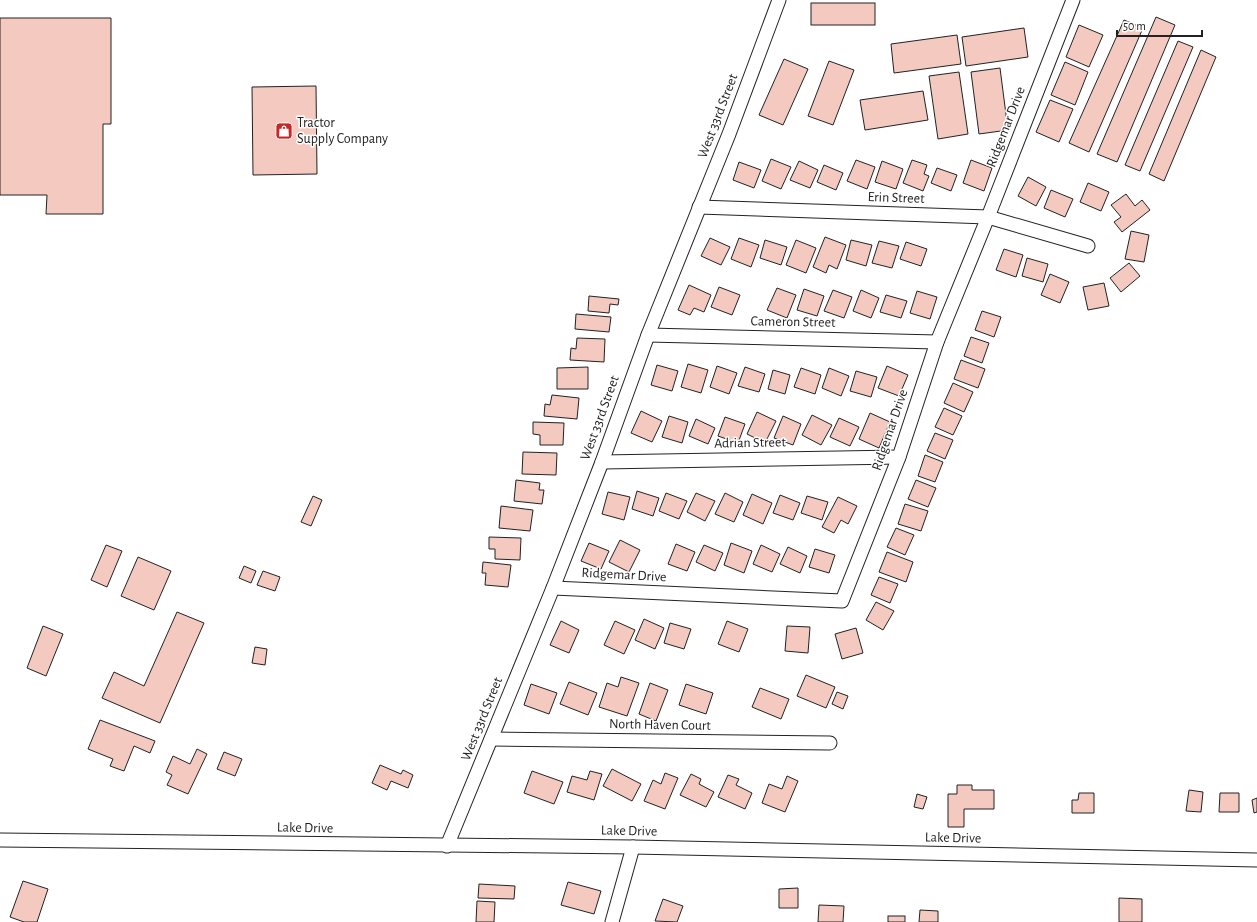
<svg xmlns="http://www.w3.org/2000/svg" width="1257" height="922" viewBox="0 0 1257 922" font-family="'Alegreya Sans',sans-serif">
  <rect width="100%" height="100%" fill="#fff"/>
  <!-- building -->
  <g fill="#f3c9c0" stroke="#222">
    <rect x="811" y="3" width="64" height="22"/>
    <path d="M1156,17L1175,25L1117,162L1097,154Z"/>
    <path d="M0,18H111V124H103V214H46L47,195H0Z"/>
    <path d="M1124,20L1143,28L1089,152L1069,143Z"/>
    <path d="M1079,25L1103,35L1089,67L1066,57Z"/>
    <path d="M1024,28L1028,57L966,66L962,37Z"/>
    <path d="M957,35L961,64L894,73L891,44Z"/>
    <path d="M1178,41L1193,47L1140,171L1125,165Z"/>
    <path d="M1201,50L1216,57L1164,181L1149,174Z"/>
    <path d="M784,59L808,69L783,125L759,115Z"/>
    <path d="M829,61L854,70L833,125L808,116Z"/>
    <path d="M1065,62L1088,72L1075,105L1051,95Z"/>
    <path d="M1000,68L1008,130L979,134L971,72Z"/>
    <path d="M959,72L968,134L938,139L929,76Z"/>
    <path d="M316,86L317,174L253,175L252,87Z"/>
    <path d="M923,91L928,120L865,130L860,100Z"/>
    <path d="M1050,100L1073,109L1059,142L1036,132Z"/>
    <path d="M771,159L791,167L781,189L762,181Z"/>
    <path d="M856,160L875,167L867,189L847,181Z"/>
    <path d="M912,160L927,165L924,174L929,176L923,191L903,183Z"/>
    <path d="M971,160L992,168L984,191L963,183Z"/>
    <path d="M799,161L818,170L810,188L790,180Z"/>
    <path d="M882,161L903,169L896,189L875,182Z"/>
    <path d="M739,162L761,170L754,188L733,180Z"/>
    <path d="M824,165L843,173L836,190L817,182Z"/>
    <path d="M937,168L957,175L951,191L931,183Z"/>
    <path d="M1028,177L1046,187L1036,206L1018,196Z"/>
    <path d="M1088,183L1109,192L1101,211L1080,202Z"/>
    <path d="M1051,190L1073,199L1065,217L1044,208Z"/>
    <path d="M1126,194L1135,206L1142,200L1150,210L1122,232L1114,222L1121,217L1111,205Z"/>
    <path d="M1131,231L1149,235L1144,262L1125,259Z"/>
    <path d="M825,237L846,245L837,269L829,265L826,273L813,267Z"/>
    <path d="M710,238L730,247L721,265L701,256Z"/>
    <path d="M739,238L759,245L751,267L731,259Z"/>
    <path d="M765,240L787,247L781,265L760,258Z"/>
    <path d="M796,240L816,248L806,273L786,265Z"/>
    <path d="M851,240L872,245L866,266L846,260Z"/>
    <path d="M879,241L899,246L892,268L872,263Z"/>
    <path d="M906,242L927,249L921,266L900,259Z"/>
    <path d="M1004,249L1023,255L1016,277L996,270Z"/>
    <path d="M1027,258L1048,264L1043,282L1022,276Z"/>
    <path d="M1129,263L1140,276L1121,292L1110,278Z"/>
    <path d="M1050,274L1069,282L1060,303L1041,295Z"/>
    <path d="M1104,283L1109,306L1088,310L1083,287Z"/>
    <path d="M689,285L711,295L704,312L694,308L690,315L678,310Z"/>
    <path d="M719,287L740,295L732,315L711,307Z"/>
    <path d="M777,288L796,295L787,318L767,310Z"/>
    <path d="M804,289L824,296L817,316L797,310Z"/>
    <path d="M833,290L852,297L844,318L824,311Z"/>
    <path d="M861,290L879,298L871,318L853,311Z"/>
    <path d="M917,291L937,297L930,319L910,313Z"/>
    <path d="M886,295L907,301L901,318L880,312Z"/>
    <path d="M589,296L619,299L618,305L610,304L609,313L588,311Z"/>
    <path d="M982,311L1001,317L994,337L975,330Z"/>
    <path d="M576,314L611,317L609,332L575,329Z"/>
    <path d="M971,337L989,343L982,363L964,356Z"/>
    <path d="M577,338L605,339L604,362L570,360L571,348L576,349Z"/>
    <path d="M961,360L985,369L978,388L954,379Z"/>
    <path d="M688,364L708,370L701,393L681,387Z"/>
    <path d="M657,365L678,371L672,391L651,385Z"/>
    <path d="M717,366L737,373L729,394L710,387Z"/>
    <path d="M887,366L908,375L899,396L878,388Z"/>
    <path d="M588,367V389H557V368Z"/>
    <path d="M745,367L765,374L759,392L738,386Z"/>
    <path d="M801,368L821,375L815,394L794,387Z"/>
    <path d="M829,368L849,376L841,396L822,388Z"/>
    <path d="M773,370L790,375L785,394L768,389Z"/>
    <path d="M856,371L877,377L871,397L850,391Z"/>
    <path d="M953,383L973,392L964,412L944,403Z"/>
    <path d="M552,395L579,398L577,419L544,416L545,404L550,405Z"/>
    <path d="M944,408L962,416L953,435L935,427Z"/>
    <path d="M641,411L662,421L652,442L631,433Z"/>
    <path d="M757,412L776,421L765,443L747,434Z"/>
    <path d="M870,413L890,422L879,448L859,439Z"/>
    <path d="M812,415L832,425L821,445L802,435Z"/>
    <path d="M669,416L688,422L682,443L662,437Z"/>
    <path d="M783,416L801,424L793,445L774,438Z"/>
    <path d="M725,417L745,424L738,443L718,436Z"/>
    <path d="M839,418L859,427L850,446L830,437Z"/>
    <path d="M696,419L715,428L708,444L689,436Z"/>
    <path d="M533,422L564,423L563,445H540V435L533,434Z"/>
    <path d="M935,433L953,440L945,459L927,451Z"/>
    <path d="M523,452L557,453L556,475L522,474Z"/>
    <path d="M925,455L943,462L935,482L918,476Z"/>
    <path d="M516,480L540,483L539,490H544L542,504L514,501Z"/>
    <path d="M916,480L936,488L928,507L908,499Z"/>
    <path d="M637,491L659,498L653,516L632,509Z"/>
    <path d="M608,492L630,497L624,520L602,514Z"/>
    <path d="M666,493L687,501L679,519L659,511Z"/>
    <path d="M696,493L715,501L705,521L687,512Z"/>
    <path d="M725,493L743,502L734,522L715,514Z"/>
    <path d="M752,494L772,503L763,524L743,515Z"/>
    <path d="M780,495L800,503L793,520L773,513Z"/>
    <path d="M313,496L322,500L311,526L301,522Z"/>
    <path d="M807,496L828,502L822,520L801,513Z"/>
    <path d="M838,497L857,506L848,524L841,520L834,533L822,527Z"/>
    <path d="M905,504L928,511L921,531L898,524Z"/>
    <path d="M501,506L533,510L530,531L499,528Z"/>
    <path d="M896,528L914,535L905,555L887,547Z"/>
    <path d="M489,537L521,538L520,560L495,559V549H489Z"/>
    <path d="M620,540L640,550L629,572L609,562Z"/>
    <path d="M589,543L609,551L601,569L581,561Z"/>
    <path d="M731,543L752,551L744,573L724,565Z"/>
    <path d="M676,544L695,552L687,571L668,564Z"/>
    <path d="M106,545L122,551L107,587L91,580Z"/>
    <path d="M704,545L723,553L715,571L696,562Z"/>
    <path d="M761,545L780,554L772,572L753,564Z"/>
    <path d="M788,547L807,556L800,573L780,564Z"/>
    <path d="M815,549L835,555L829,573L809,567Z"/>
    <path d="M887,552L913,562L906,582L879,572Z"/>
    <path d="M138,557L171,571L154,610L121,596Z"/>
    <path d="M483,562L511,565L508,587L485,585L486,573H482Z"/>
    <path d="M244,566L256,571L251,583L239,578Z"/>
    <path d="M263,571L280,577L275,591L257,585Z"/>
    <path d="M879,577L898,584L890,603L871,595Z"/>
    <path d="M876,602L894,611L883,630L866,620Z"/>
    <path d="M177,612L204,623L160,723L102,698L114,672L144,686Z"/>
    <path d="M644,619L664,628L655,649L635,640Z"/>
    <path d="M561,621L579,630L569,653L550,645Z"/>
    <path d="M615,621L635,630L624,654L604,645Z"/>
    <path d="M727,621L748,629L739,652L718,644Z"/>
    <path d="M670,623L691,629L684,649L664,643Z"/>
    <path d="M43,626L63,634L46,676L27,668Z"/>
    <path d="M787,626L810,627L808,653L785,651Z"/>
    <path d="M856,628L863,653L842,659L835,634Z"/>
    <path d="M255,647L267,649L265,665L252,663Z"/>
    <path d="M806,675L835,687L826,708L797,696Z"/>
    <path d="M621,677L639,683L627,716L599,707L607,683L618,687Z"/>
    <path d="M569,682L597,693L588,715L560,704Z"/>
    <path d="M650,683L668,690L656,721L639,714Z"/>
    <path d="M531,684L557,693L549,714L524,705Z"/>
    <path d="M686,684L713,693L706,714L679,705Z"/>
    <path d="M760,688L789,699L781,719L752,707Z"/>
    <path d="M837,692L848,696L843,709L832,704Z"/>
    <path d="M100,720L155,741L150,753L134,746L124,771L110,766L113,759L88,749Z"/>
    <path d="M197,749L207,754L188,794L167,785L172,775L166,772L173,756L190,764Z"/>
    <path d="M224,752L242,759L235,776L217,769Z"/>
    <path d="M380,765L401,774L403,770L413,775L408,788L391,781L387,790L372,783Z"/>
    <path d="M612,769L641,784L632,801L603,786Z"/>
    <path d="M532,771L563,782L554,804L524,793Z"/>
    <path d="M590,771L602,774L594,800L567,792L572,776L587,780Z"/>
    <path d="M665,773L678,778L665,809L644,801L653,780L661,784Z"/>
    <path d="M691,774L701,779L699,784L714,792L706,807L680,795Z"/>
    <path d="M728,775L739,779L736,785L752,793L745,809L718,797Z"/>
    <path d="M787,776L798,781L785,812L762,803L769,784L782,789Z"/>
    <path d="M957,785H972V790H994V809H964V827H948V794H957Z"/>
    <path d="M1189,790L1203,792L1201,812L1186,811Z"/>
    <path d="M1079,793H1094V813H1072V800H1078Z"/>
    <path d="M1220,793H1239V812H1219Z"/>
    <path d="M917,794L927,797L923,809L914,807Z"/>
    <path d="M1257,798V812L1254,813L1252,800Z"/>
    <path d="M23,881L48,889L37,922H24L10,917Z"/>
    <path d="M568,882L601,891L594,914L561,905Z"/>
    <path d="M479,884L515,886L514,899L478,898Z"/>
    <path d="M798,888V908H779V889Z"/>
    <path d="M1119,898L1142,899V922H1119Z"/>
    <path d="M663,899L683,906L677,922L655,921Z"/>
    <path d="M477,901L495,902L494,922H476Z"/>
    <path d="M819,905L844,906L843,922H818Z"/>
    <path d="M920,910L938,911V922H919Z"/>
    <rect x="888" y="916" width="17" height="6"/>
  </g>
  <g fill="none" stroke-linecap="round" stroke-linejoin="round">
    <!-- minor casing -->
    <g stroke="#222" stroke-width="15">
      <g id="minor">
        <path d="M699,207L988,217L1088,246"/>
        <path d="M648,335L937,342"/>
        <path d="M602,462L899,457"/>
        <path d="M553,588L842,601L899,457L937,342L988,217L1073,0"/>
        <path d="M491,739L830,743"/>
        <path d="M0,840L633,847L1257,860"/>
        <path d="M447,846L553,588L602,462L648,335L729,134L779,0"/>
        <path d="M612,922L633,847"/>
      </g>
    </g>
    <!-- minor -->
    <use href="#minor" stroke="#fff" stroke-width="13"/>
  </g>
  <!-- icons -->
  <defs>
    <g id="shop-square" transform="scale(0.9)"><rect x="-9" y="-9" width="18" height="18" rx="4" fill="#c62828" stroke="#fff"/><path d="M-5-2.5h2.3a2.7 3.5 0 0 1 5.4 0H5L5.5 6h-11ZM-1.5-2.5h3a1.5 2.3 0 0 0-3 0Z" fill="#fff"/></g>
  </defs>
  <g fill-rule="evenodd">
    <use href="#shop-square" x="284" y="131"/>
  </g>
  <g text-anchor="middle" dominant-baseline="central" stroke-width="3" stroke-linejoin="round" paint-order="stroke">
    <!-- street labels -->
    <g font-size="14" fill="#222" stroke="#fff">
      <text transform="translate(718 116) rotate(-69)">West 33rd Street</text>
      <text transform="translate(1006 127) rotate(-69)">Ridgemar Drive</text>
      <text transform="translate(896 198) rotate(2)">Erin Street</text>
      <text transform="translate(793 322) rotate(1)">Cameron Street</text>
      <text transform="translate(600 418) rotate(-70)">West 33rd Street</text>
      <text transform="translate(890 430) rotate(-71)">Ridgemar Drive</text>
      <text transform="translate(750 443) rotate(-1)">Adrian Street</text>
      <text transform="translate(624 575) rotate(3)">Ridgemar Drive</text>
      <text transform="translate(482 719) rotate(-68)">West 33rd Street</text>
      <text transform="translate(660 725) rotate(1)">North Haven Court</text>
      <text transform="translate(305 828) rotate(1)">Lake Drive</text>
      <text transform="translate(629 831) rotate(1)">Lake Drive</text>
      <text transform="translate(953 838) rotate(1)">Lake Drive</text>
    </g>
    <!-- poi labels -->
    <g font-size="14" fill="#222" stroke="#fff" text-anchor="start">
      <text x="297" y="123">Tractor<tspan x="297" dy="16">Supply Company</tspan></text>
    </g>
  </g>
  <!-- scale -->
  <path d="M1117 30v6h85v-6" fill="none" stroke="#222222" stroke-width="2"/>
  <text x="1123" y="30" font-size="12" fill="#222222" stroke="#ffffff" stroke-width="3" paint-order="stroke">50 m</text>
</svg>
